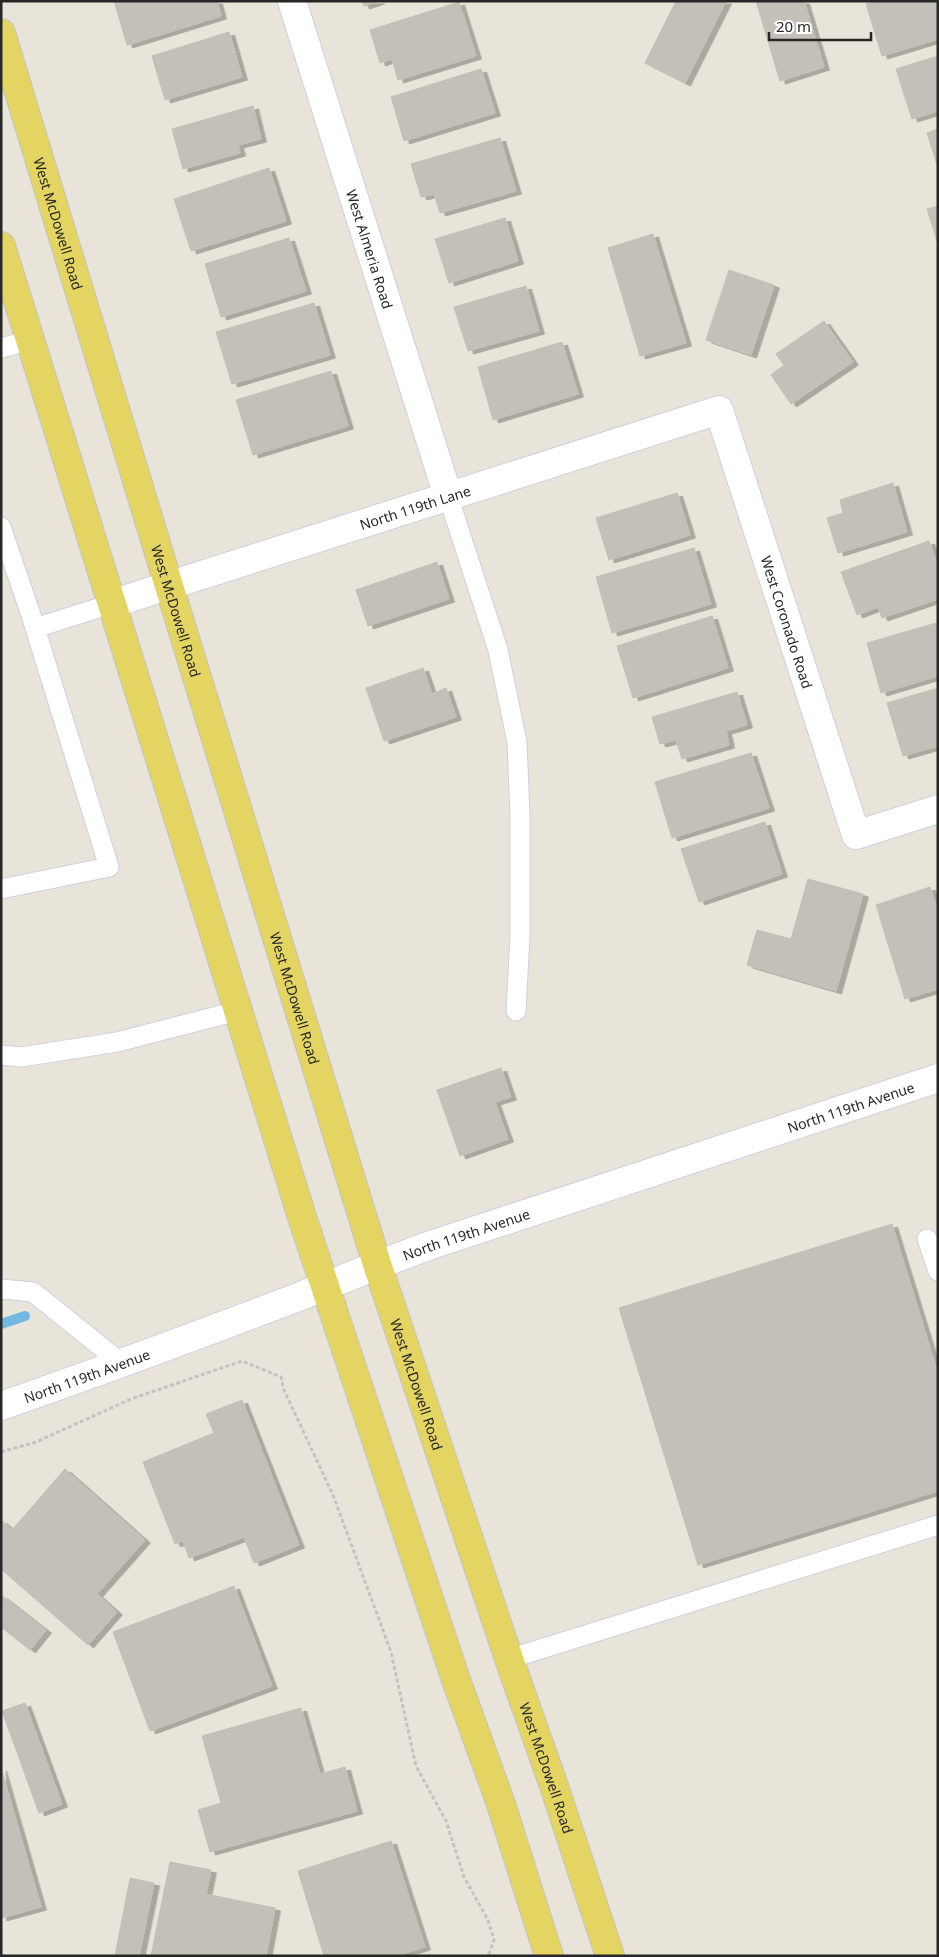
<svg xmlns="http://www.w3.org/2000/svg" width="939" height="1957" viewBox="0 0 939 1957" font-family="'Noto Sans',sans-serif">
  <defs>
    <filter id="shadow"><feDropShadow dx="5.5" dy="3" stdDeviation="0" flood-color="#0004"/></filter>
  </defs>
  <rect width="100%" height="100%" fill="#e8e4d9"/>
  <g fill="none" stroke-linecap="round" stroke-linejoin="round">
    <!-- stream -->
    <path stroke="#73b8e3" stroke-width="10" d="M1,1324L25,1316"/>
  </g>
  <!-- building -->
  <g fill="#c4c0b9" stroke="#c3bfb3" filter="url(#shadow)">
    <path d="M114,1H217L221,16L127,45Z"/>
    <path d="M362,1H379L364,6Z"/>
    <path d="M676,1H726L685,83L645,63Z"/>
    <path d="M756,1H804L824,67L780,81Z"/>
    <path d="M876,1H938V39L882,56L866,4Z"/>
    <path d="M459,2L476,56L398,80L392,59L380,63L370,30Z"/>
    <path d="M229,32L242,77L165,100L152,56Z"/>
    <path d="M938,56V111L912,119L896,69Z"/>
    <path d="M481,69L495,113L404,141L391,97Z"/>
    <path d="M253,106L261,139L238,145L240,153L183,169L172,129Z"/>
    <path d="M938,129V168L927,133Z"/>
    <path d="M500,138L516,191L440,213L434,194L421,197L411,164Z"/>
    <path d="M269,168L286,221L191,251L174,199Z"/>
    <path d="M938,206V244L927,209Z"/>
    <path d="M505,218L518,261L449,283L435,239Z"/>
    <path d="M653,234L686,343L640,356L608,248Z"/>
    <path d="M289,238L306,291L221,317L205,264Z"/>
    <path d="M729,270L774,285L751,355L706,340Z"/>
    <path d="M526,286L539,331L468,351L454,307Z"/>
    <path d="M314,303L330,355L232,384L216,332Z"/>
    <path d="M824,321L853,362L791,404L771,375L784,365L776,354Z"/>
    <path d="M562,342L578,394L493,420L478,367Z"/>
    <path d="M331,371L348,426L253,455L236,400Z"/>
    <path d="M893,483L907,532L838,553L827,518L843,513L840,500Z"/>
    <path d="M677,493L690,535L609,560L596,518Z"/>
    <path d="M929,541L938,566V599L882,618L878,607L857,615L841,572Z"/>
    <path d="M694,548L711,604L612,633L596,577Z"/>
    <path d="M437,562L449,599L368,626L356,590Z"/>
    <path d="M712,616L728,668L633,698L617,646Z"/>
    <path d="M936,623L938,630V676L881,693L867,643Z"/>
    <path d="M423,668L432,694L446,688L456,717L384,741L366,688Z"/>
    <path d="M938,688V746L903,756L887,703Z"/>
    <path d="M737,692L747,725L726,731L729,745L682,759L676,740L660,744L652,717Z"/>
    <path d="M751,753L769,808L672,838L655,782Z"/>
    <path d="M765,822L782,874L699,902L681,849Z"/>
    <path d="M808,879L863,894L836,991L747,965L757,930L791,939Z"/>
    <path d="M930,887L938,912V989L905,999L876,905Z"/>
    <path d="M501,1068L511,1097L495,1102L508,1139L460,1156L437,1090Z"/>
    <path d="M892,1224L938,1374V1491L698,1565L619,1308Z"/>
    <path d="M242,1400L299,1545L254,1563L244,1537L189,1558L183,1541L175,1544L143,1462L214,1433L206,1414Z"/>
    <path d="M65,1469L145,1540L97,1594L117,1612L88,1645L1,1569V1520L12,1530Z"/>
    <path d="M234,1586L272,1686L150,1731L113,1632Z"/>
    <path d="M1,1595L46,1630L30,1650L1,1627Z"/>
    <path d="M25,1703L62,1804L39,1813L2,1711Z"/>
    <path d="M301,1708L320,1774L345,1767L357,1811L210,1852L198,1810L221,1803L202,1736Z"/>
    <path d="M1,1768L41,1907L1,1918Z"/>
    <path d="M391,1841L425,1947L396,1956H324L298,1871Z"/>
    <path d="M170,1862L211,1870L206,1894L275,1908L266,1956H151Z"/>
    <path d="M130,1878L154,1883L139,1956H115Z"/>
  </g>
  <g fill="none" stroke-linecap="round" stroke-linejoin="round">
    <!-- lane casing -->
    <g stroke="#cfd0df" stroke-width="21">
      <g id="lane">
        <path d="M1,348L30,340"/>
        <path d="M448,496L498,650L517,742L520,815V937L516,1011"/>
        <path d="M1,527L31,615L109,867L1,889"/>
        <path d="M35,628L111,604"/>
        <path d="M1,1055L21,1057L117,1042L237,1011"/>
        <path d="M927,1239L938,1271"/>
        <path d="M1,1289L33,1292L121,1363"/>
        <path d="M509,1659L938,1525"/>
      </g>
    </g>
    <!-- street casing -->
    <g stroke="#cfd0df" stroke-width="30">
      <g id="street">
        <path id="s1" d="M292,1L448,496"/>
        <path id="s2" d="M111,604L719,410L856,835L938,809"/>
        <path id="s3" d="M1,1406C99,1372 196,1336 293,1299C339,1281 384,1262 431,1245L938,1078"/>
      </g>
    </g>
    <!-- primary casing -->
    <g stroke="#c3c3c3" stroke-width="30">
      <g id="primary">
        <path id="s4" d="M1,33L169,586L377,1264L509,1659L554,1786L610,1956"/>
        <path d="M1,246L302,1217L455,1677L501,1804L549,1956"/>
      </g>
    </g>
    <!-- path -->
    <path stroke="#c3c3c3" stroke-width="3" stroke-dasharray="4 2.5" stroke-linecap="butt" d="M1,1452L36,1442L131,1399L242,1361L281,1377L284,1390L333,1495L391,1652L416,1766L446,1821L464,1877L488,1920L494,1940L488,1956"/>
    <!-- lane -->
    <use href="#lane" stroke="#fff" stroke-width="19"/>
    <!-- street -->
    <use href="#street" stroke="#fff" stroke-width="28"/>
    <!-- primary -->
    <use href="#primary" stroke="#e4d563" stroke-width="28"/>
  </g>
  <g text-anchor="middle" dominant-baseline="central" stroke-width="4" stroke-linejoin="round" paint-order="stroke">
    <!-- street labels -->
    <g font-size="14" fill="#272727" stroke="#fff">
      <text stroke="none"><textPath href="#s4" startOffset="199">West McDowell Road</textPath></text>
      <text stroke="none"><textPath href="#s1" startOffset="260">West Almeria Road</textPath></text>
      <text stroke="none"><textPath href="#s2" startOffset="319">North 119th Lane</textPath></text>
      <text stroke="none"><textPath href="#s4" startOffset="604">West McDowell Road</textPath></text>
      <text stroke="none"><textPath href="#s2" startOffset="861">West Coronado Road</textPath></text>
      <text stroke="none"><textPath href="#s4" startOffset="1009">West McDowell Road</textPath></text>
      <text stroke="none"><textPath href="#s3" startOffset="901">North 119th Avenue</textPath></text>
      <text stroke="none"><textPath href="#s3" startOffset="496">North 119th Avenue</textPath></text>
      <text stroke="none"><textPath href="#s3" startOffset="91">North 119th Avenue</textPath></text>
      <text stroke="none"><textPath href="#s4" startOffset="1414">West McDowell Road</textPath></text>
      <text stroke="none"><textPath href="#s4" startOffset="1819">West McDowell Road</textPath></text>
    </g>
  </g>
  <!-- border -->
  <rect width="939" height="1957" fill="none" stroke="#272727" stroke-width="5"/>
  <!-- scale -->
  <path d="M769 32v8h102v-8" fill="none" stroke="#272727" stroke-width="2.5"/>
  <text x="776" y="32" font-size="15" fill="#272727" stroke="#ffffff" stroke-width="4" paint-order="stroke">20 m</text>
</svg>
